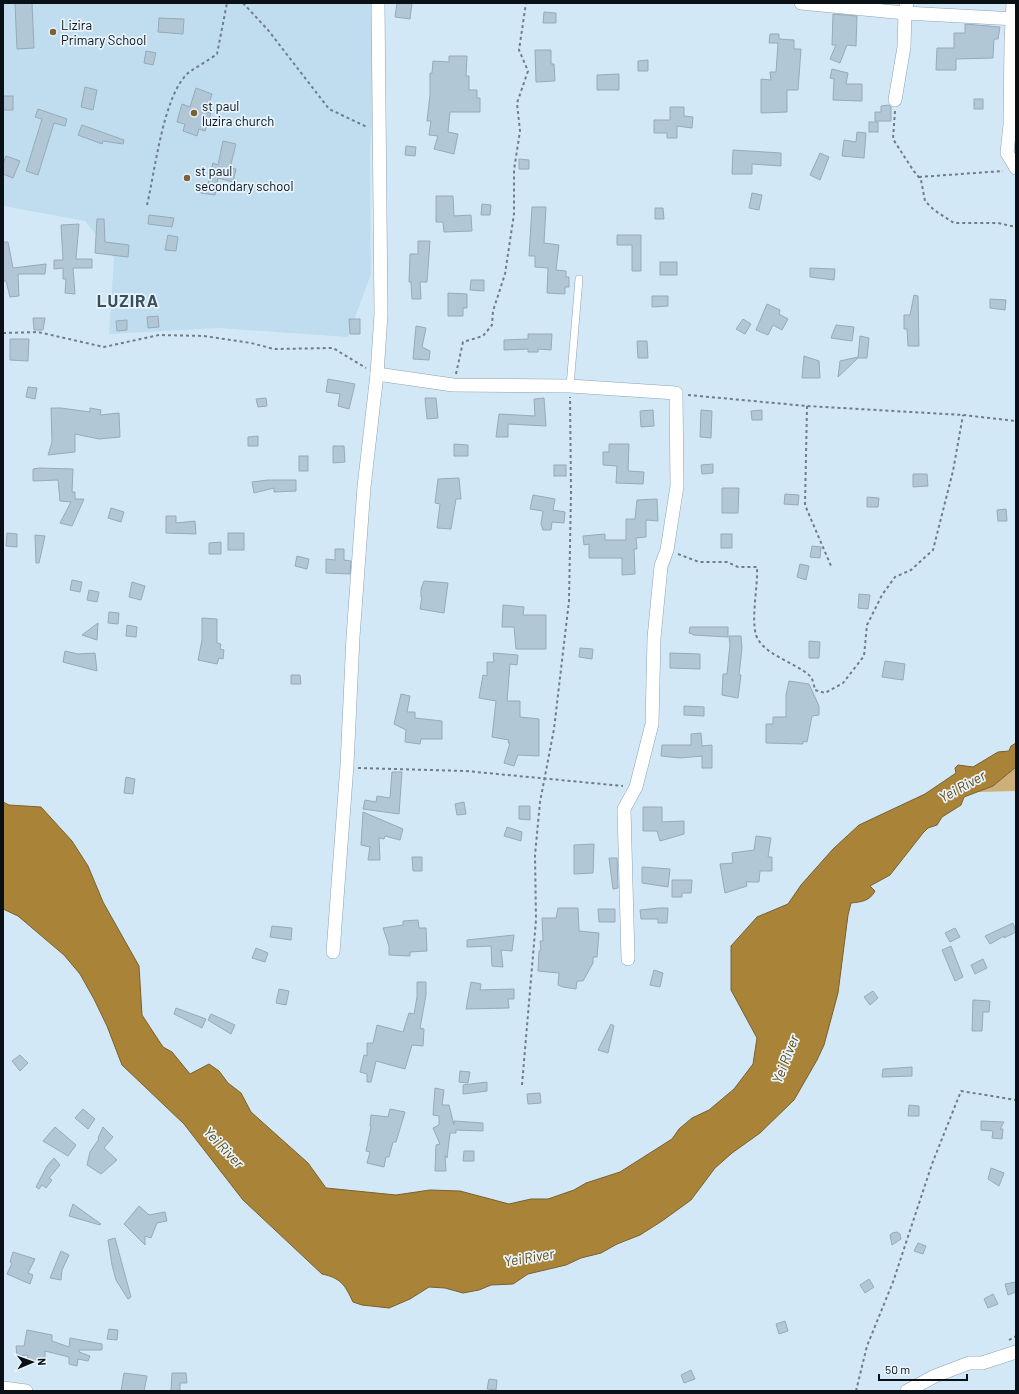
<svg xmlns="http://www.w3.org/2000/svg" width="1019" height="1394" viewBox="0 0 1019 1394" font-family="Barlow,sans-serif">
  <rect width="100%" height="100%" fill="#d3e8f7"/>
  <!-- built -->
  <path fill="#c0ddf0" d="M3,3H374L376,63L370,151L371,274L348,337L218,328L109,334L114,258L85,221L3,206Z"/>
  <!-- green -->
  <path fill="#cdaf7a" d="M1016,767V791L977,792L993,786Z"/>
  <!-- water -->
  <path fill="#a98337" stroke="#79612d" d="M1016,743V767L993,786L964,797L961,805L942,817L937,825L928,828L923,833L890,875L870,886L875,891C870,901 861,902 851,903L848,915L838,993L824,1045L817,1060L794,1100L760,1133L732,1153L715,1168L691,1200L662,1221L640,1235L617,1244L601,1253L581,1258L566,1265L528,1274L513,1284L491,1285L479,1290L463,1293L445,1288L429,1287L410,1299L389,1308L362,1305L353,1302C345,1285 341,1278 322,1274L243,1200L184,1124L122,1065L107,1026L94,999L80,974L64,955L18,916L3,909V802L9,805L41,807L72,841L88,866L103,902L139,966L142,1015L163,1047L172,1052L190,1074L209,1064L219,1071L228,1083L241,1093L251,1112L308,1163L326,1188L396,1195L430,1190L460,1191L509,1204L531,1199H548L574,1190L586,1183L620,1172L672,1139L679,1129L692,1118L709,1110L734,1089L753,1064L757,1038L731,990V946L757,917L788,904L801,885L833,849L859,825L925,794L956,773L955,768L958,765L973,767L998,752L1009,751L1011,746Z"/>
  <!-- building -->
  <g fill="#b2c7d6" stroke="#96aab8">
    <path d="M15,3H32L34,48L17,49Z"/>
    <path d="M397,3H412L410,19L395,17Z"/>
    <path d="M544,12L556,13V23H543Z"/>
    <path d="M833,14L857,16L856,46L847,45L840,63L830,59L836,45H832Z"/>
    <path d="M159,18L184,19L183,34L158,32Z"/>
    <path d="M965,24L1000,27L998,39H994L993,58L956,59V70H936L937,48H954V33H965Z"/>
    <path d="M770,34H779V39L794,40V49H801L798,90H787V112L761,113V79L771,80L770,72H776L778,43H769Z"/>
    <path d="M535,50H551V64H554L555,81L536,82Z"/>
    <path d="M146,51L156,53L153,65L144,63Z"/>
    <path d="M449,56H467L466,76H469V90H477V98H480V112H450L448,132L458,134L454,154L434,149L438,136L429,135L431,121H427L430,95V73H432L433,61L449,62Z"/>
    <path d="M648,60V71H638V61Z"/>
    <path d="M832,69L848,73L846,84H862V101L833,100L834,79L830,78Z"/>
    <path d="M619,74V90H597V75Z"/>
    <path d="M85,87L97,90L93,110L81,107Z"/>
    <path d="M196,88L212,94L206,112L211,113L205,131L199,129L197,136L183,131L185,124L177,122L182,104L190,107Z"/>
    <rect x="3" y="96" width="10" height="14"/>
    <rect x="974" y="99" width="9" height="10"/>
    <path d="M889,105L891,107V121H875V112H881V106Z"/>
    <path d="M670,107H684V116L693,117L692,128L677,126V138H667V133H654V120H670Z"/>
    <path d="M38,109L67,119L65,126L54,123L38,175L26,171L42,119L35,117Z"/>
    <rect x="869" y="122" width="9" height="10"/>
    <path d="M82,125L124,140L123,144L103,141L102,144L78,135Z"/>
    <path d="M857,132L866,133L864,158L842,156L844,140L856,142Z"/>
    <path d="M223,141L236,144L230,168L236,169L233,182L218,178L215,195L201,193L202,183L208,184L213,163L218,165Z"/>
    <path d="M406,146L416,147L415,156L405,155Z"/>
    <path d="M733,150L781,153V166L752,164V174H732Z"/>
    <path d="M820,153L829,157L820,180L810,175Z"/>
    <path d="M6,156L20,161L13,178L3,174V164Z"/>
    <path d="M519,159L529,160V169H519Z"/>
    <path d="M752,193L762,195L759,210L749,208Z"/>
    <path d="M436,196H453L454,216L471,215L472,231L444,232L443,222H436Z"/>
    <path d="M482,204L491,205L490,215H481Z"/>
    <path d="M532,207H546L544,243L559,245L556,270L566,271V277H569V287H565V294L547,293L548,268L535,267V256H529Z"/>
    <path d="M655,208H663L664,219H655Z"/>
    <path d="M149,215L174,218L172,227L148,224Z"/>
    <path d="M97,219H104L105,242L129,245L128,257L95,253Z"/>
    <path d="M79,224L76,259H92V268H73L75,294L65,293L66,279H63V268L54,269V260H63L61,225Z"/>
    <path d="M168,235L178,237L176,251L165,250Z"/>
    <path d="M617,235H641V271H632V245H617Z"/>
    <path d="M418,241H430L427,282H420L421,299H412L411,282H409L410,254H418Z"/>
    <path d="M3,242H8L13,268L46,264L45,274H18L19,296L10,297L6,281H3Z"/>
    <rect x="660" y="262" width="17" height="13"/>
    <path d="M810,268L835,269L834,280L810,277Z"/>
    <path d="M471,280H484V291L470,290Z"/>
    <path d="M448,293L467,294V308H463V316H448Z"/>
    <path d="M914,295L918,296L919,346H908L907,329H904V315H910Z"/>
    <path d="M652,296H668V306L652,307Z"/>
    <path d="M990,299L1006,300L1005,310L990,308Z"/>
    <path d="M767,304L780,310L779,314L788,319L782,330L773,325L768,335L756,330Z"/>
    <path d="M158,316L159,327L148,328L147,317Z"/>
    <path d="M33,318H45L43,330H34Z"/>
    <path d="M349,319H360V334H350Z"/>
    <path d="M743,319L751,324L745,334L736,329Z"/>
    <path d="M127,320V330L117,331L116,321Z"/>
    <path d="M836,325L854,327L852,341L831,338Z"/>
    <path d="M416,326L426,328L422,347L430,351L429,360L413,359Z"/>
    <path d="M528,334H552L551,350L538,349V352H528V349L504,350V340L528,339Z"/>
    <path d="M860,336L869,338L867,358H858L838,377L840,361L858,357Z"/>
    <path d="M10,339H29L28,361L10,360Z"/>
    <path d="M637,341H647L648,358H638Z"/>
    <path d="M804,356L819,361L820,378H802Z"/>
    <path d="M328,379L355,384L349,409L338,406L340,394L326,392Z"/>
    <path d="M28,387L37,388L35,399L26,397Z"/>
    <path d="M266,398L267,406L258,407L256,399Z"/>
    <path d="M425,398H436L438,418L427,419Z"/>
    <path d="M544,398L546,426L508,424V437H496L499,414L535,416L534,399Z"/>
    <path d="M51,408H61L90,412V408L101,410L100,415L119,413L120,437L99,439L75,434V452L48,455L52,442Z"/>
    <path d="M653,410L654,426L641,427L640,411Z"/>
    <path d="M701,410L712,411L711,438L700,437Z"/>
    <path d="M762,410V420H752L751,411Z"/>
    <path d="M258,436V446H248V437Z"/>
    <path d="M454,444L468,445V456H454Z"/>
    <path d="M609,444H629L628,471L644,472L643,484L616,483L617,466L603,465V452H609Z"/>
    <path d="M333,446H344L345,462L333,463Z"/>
    <rect x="299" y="456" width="9" height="15"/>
    <path d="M713,464V473L702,474L701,465Z"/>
    <rect x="554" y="465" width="12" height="11"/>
    <path d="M39,468L73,469L72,492H75V499H84L72,526L60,523L71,502L60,501L58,480L33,481V469Z"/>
    <path d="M913,474H927L928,486L913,487Z"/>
    <path d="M459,478L461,499H456L451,529L437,528L440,504L435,503L438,479Z"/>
    <path d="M268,480H296V491L274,492V488L254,493L252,482Z"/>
    <path d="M722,488H739L738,513H722Z"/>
    <path d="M785,494L799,495L798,505L784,504Z"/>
    <path d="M533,495L555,499L553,510L565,512L564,523L552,522L551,530H543L541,524L543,511L530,509Z"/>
    <path d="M867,497L879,498L878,507H867Z"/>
    <path d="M657,499L658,521L646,520V537L636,538L637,549H634L635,574L622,575V558H589V544L584,545L583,536L605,534V540H626V519H635L637,500Z"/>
    <path d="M111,508L124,512L121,522L108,518Z"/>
    <path d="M1006,509L1007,521H998L997,510Z"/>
    <path d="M166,516H176V523L195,521L196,534L166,533Z"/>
    <path d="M7,533L17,534V547L6,546Z"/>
    <rect x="228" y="533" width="16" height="17"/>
    <rect x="721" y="534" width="11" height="14"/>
    <path d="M35,535L45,536L39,563H36Z"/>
    <path d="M221,542V554H209V543Z"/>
    <path d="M812,546L821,547L820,558L810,557Z"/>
    <path d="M335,549H344V560L351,561L350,574L326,573V559L335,560Z"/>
    <path d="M297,556L309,559L307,569L295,566Z"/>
    <path d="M800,564L809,566L806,580L797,577Z"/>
    <path d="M72,580L82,582L80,592L70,590Z"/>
    <path d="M424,581L448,583L444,613L420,609L422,597H421V589Z"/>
    <path d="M132,582L145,586L141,600L129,597Z"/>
    <path d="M89,590L99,592L97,602L87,600Z"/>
    <path d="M859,594L870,595L868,609L858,608Z"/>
    <path d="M503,605L524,607L523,615H546V649H516L514,627H502Z"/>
    <path d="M109,612L119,613L118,624L108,623Z"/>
    <path d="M202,618L217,619V643L221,644L220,649L224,650L223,659L219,658L217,664L198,660L202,640Z"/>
    <path d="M98,623L97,640L82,635Z"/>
    <path d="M127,625L137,627L136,637L126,636Z"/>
    <path d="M690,627H728V637L693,635V634L689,633Z"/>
    <path d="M729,636H741L742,648L739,675H741L738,698L722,695L723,674H727L730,645Z"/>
    <path d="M809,641L820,642L819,658H809Z"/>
    <path d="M580,648L593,649L592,659L579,657Z"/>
    <path d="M65,651L78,654L95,653L97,671L63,662Z"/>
    <path d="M493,653L518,655L517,665L510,664L507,701H520V717L539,719V756L518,755L514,766L504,763L510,743H508L509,740L492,737L496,701L479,698L483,675L487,676V662H494Z"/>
    <path d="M670,653L700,654V669L670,668Z"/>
    <path d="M885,661L905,664L903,680L882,677Z"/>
    <path d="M291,675H300L301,684H291Z"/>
    <path d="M789,681L809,684L819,706V715L812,716L807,742L803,741V744L766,743V724H773V717H786V695Z"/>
    <path d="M401,694L410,696L407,712H415V718L442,721V739H421L420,744L405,742L406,730L394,724Z"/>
    <path d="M684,706L704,707V716L684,715Z"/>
    <path d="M701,733L702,746L712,745V768H702V756L680,758L661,756L662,745H691V734Z"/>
    <path d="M392,772H402L399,814L363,809L365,800L376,802L377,796L390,798Z"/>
    <path d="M126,777L135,779L133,794L124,793Z"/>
    <path d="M464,802L466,814L457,815L455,804Z"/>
    <path d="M519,806H530V820L519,819Z"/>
    <path d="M643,807H662V822L684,821V834L660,841L657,831H643Z"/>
    <path d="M363,812L403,829L400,840L385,836L384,839L379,838L380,860H368L370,847L361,845Z"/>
    <path d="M507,827L522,832L521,841L504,836Z"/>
    <path d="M756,836L771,838L768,857H772V871H760L759,882H746L747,886L725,893L720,864L733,863L732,853L754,850Z"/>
    <path d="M594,844L593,873L574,874V845Z"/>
    <path d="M412,857H422V871H413Z"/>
    <path d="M609,858H617L618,888L613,889Z"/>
    <path d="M642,867L670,869L668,887L642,883Z"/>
    <path d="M672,880H692L691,893H682V897H672Z"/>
    <path d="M558,908H578L579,931L599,933L597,957H593V963L583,981H577L576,989L563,987L558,985L559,973L538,971L539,951L541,950L540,941H543L542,918H556Z"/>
    <path d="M659,908H668L667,923H658V919H641L640,910Z"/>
    <path d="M598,909H615V922H599Z"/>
    <path d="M418,920L419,928H426L427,951L410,952V956L389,955V946L383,928L403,925V921Z"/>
    <path d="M1013,923L1016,932L1004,938V936L990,944L985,936Z"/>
    <path d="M272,926L292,928L291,940L270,937Z"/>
    <path d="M955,928L960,937L950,942L945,933Z"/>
    <path d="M514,935L512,951L501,950L503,967L492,966L491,946L467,947V940Z"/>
    <path d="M951,946L963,977L955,981L942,950Z"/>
    <path d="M256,948L268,953L265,962L252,958Z"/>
    <path d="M983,959L987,968L975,974L971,965Z"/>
    <path d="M654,970L663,973L660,987L650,985Z"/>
    <path d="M417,982H426V995L420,1028L424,1029L423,1046L412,1045L405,1069L376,1061L371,1082H367V1074L360,1072L364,1055L367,1056V1043H373L377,1025L403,1032L409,1013L414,1014L417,997Z"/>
    <path d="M471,982L481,984L480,990L514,989V999H508L509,1008L466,1009Z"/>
    <path d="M279,989L289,991L286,1005L276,1003Z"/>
    <path d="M873,991L878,998L870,1005L864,997Z"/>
    <path d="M973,1000L990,1001L989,1012H983L982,1031H972Z"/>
    <path d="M176,1008L206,1019L202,1028L174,1014Z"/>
    <path d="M211,1014L235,1025L231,1034L208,1020Z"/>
    <path d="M611,1024L614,1026L608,1053L598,1050Z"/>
    <path d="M20,1055L28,1063L20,1071L12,1061Z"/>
    <path d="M912,1067V1076L882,1077L883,1069Z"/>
    <path d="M460,1071L470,1072L468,1083L459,1082Z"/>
    <path d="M487,1082V1091L463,1094V1085Z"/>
    <path d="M435,1088L444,1090L442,1105H449L454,1125V1121L483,1123V1131L456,1130V1133H450L447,1158L445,1155L446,1171H435L436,1145L440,1144L433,1128L439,1125V1116L433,1115Z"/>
    <path d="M540,1093L541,1103L528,1104L527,1094Z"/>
    <path d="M909,1105L919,1106V1116H908Z"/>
    <path d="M83,1109L95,1119L88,1129L75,1118Z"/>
    <path d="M390,1109L405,1112L396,1142H393L389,1157H386L384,1167L367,1163L370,1152L366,1151L371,1127L370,1126L371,1115L388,1117Z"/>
    <path d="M981,1121L1004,1122L1000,1129H1003L1002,1139L992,1138L993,1131L981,1130Z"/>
    <path d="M55,1127L76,1145L68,1156L43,1141Z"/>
    <path d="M103,1127L113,1137L104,1148L117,1160L101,1174L87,1165L90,1152L99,1139L98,1138Z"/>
    <path d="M464,1151H474V1161H463Z"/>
    <path d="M54,1158L60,1165L49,1178L52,1180L46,1188L42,1185L39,1189L36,1187L47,1166Z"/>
    <path d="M991,1168L1004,1173L999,1186L988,1179Z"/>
    <path d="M73,1204L101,1224L100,1225L69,1216Z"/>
    <path d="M139,1206L149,1215L165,1212L167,1221L157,1223L151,1238L145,1236V1245L124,1224Z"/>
    <path d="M897,1232L900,1234L901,1239L892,1245L890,1235L892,1233Z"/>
    <path d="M115,1238L131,1297L128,1299L116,1280L112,1265L108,1240Z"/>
    <path d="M918,1243L926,1246L923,1254L914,1251Z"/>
    <path d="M61,1251L69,1255L62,1270L61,1280L50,1278Z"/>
    <path d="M13,1252L35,1259L28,1273L33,1275L30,1284L7,1274L12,1263L10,1262Z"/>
    <path d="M869,1279L874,1287L865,1293L860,1285Z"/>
    <path d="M1016,1282V1292L1008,1295L1005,1284Z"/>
    <path d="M993,1294L998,1304L988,1308L984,1299Z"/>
    <path d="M785,1321L788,1331L779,1334L776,1324Z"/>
    <path d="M109,1329L118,1330L117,1340L107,1339Z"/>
    <path d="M27,1330L52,1335V1341L69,1347L70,1338L102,1344V1350H79V1352L90,1356L88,1361L78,1359L77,1366L69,1364V1357L45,1351V1362L27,1361L28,1355L17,1356L16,1346H24Z"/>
    <path d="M691,1370L695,1379L684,1383L681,1375Z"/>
    <path d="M124,1373L147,1376L144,1391H121Z"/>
    <path d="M172,1373H186L187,1383H180V1391H171Z"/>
    <path d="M489,1379L497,1380L496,1390L487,1389Z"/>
  </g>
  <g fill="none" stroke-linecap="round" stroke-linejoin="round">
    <!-- service casing -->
    <g stroke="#8ea3b0" stroke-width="8">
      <path id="service" d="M570,386L579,279"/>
    </g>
    <!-- minor casing -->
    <g stroke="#8ea3b0" stroke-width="14">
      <g id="minor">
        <path d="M801,3L905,13L1016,19"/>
        <path d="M1013,3L1011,42L1010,125L1007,153L1016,168"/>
        <path d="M895,100L904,47L905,13L907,3"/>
        <path d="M377,374L453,385L570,386L676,393L677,486L667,550L661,566L654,638L652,724L636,787L624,809L628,959"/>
        <path d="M333,952L347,765L353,637L364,487L377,374L381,314L378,3"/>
        <path d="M3,1388L26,1391"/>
        <path d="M907,1391L935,1376L969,1363H982L1016,1352"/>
      </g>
    </g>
    <!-- path -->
    <g stroke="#6f7d87" stroke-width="2" stroke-dasharray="3 3" stroke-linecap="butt">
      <path d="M243,3L268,30L329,109L367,127"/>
      <path d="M895,111L893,139L913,170L921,180L925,201L934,210L954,223H998L1016,227"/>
      <path d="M919,177L1003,171"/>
      <path d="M147,205C155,171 163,98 187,74C193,69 209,60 217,54L227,3"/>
      <path d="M3,333L38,332L104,347L159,335L204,336L251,343L274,349L333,348L366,368"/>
      <path d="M456,374L463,342L483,336L492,325L493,311L505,274L514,214V170L520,131L517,103L528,71L519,50L526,3"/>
      <path d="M688,395L807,406L963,415L1016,421"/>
      <path d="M807,406L805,505L831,566"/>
      <path d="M678,554L699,562H727L738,567H757C758,586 751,618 756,635C763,655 795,662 810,676C813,679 814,686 815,690L825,693L843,683L864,656L867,625L882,595L895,577L911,570L933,550L953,471L963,415"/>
      <path d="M358,768L466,771L623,786"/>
      <path d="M522,1085L536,920L535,855L540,802L554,729L569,601L571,492L570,397"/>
      <path d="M1009,1340L1016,1336"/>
      <path d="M856,1391L867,1346L893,1282L932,1164L961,1091L1016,1100"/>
    </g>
    <!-- service -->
    <use href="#service" stroke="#fff" stroke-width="7"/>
    <!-- minor -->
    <use href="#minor" stroke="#fff" stroke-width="13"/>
  </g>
  <!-- markers -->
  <g fill="#7b6233" stroke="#e7f4fd" stroke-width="1.5">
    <circle cx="53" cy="32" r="4"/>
    <circle cx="194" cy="113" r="4"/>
    <circle cx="187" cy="178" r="4"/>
  </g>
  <g text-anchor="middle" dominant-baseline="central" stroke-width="3.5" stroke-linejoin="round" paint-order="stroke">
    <!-- poi labels -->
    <g font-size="13" fill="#0a1116" stroke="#e7f4fd" text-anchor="start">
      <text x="61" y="25">Lizira<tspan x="61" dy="15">Primary School</tspan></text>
      <text x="202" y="106">st paul<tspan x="202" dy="15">luzira church</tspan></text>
      <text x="195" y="171">st paul<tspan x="195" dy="15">secondary school</tspan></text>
    </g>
    <!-- water labels -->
    <g font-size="14" font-style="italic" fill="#62470c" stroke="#e7f4fd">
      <text transform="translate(962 786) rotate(-29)">Yei River</text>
      <text transform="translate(785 1059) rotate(-69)">Yei River</text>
      <text transform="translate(224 1147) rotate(46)">Yei River</text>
      <text transform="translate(529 1257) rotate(-10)">Yei River</text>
    </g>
    <!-- district labels -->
    <g font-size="17" font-weight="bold" letter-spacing="1" fill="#3b4e5a" stroke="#e7f4fd">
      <text x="128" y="300">LUZIRA</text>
    </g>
  </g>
  <!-- border -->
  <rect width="1019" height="1394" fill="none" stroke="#0a1116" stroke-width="8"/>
  <!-- north arrow -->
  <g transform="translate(32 1362) rotate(88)" stroke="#e7f4fd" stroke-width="3" paint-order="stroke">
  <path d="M0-3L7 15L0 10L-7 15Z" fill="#0a1116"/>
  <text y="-6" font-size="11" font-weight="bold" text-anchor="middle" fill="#0a1116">N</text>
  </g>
  <!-- scale -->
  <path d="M879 1374v6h88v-6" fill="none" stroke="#0a1116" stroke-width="2"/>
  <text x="885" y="1374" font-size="12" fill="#0a1116" stroke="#e7f4fd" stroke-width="3" paint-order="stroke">50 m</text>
</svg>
